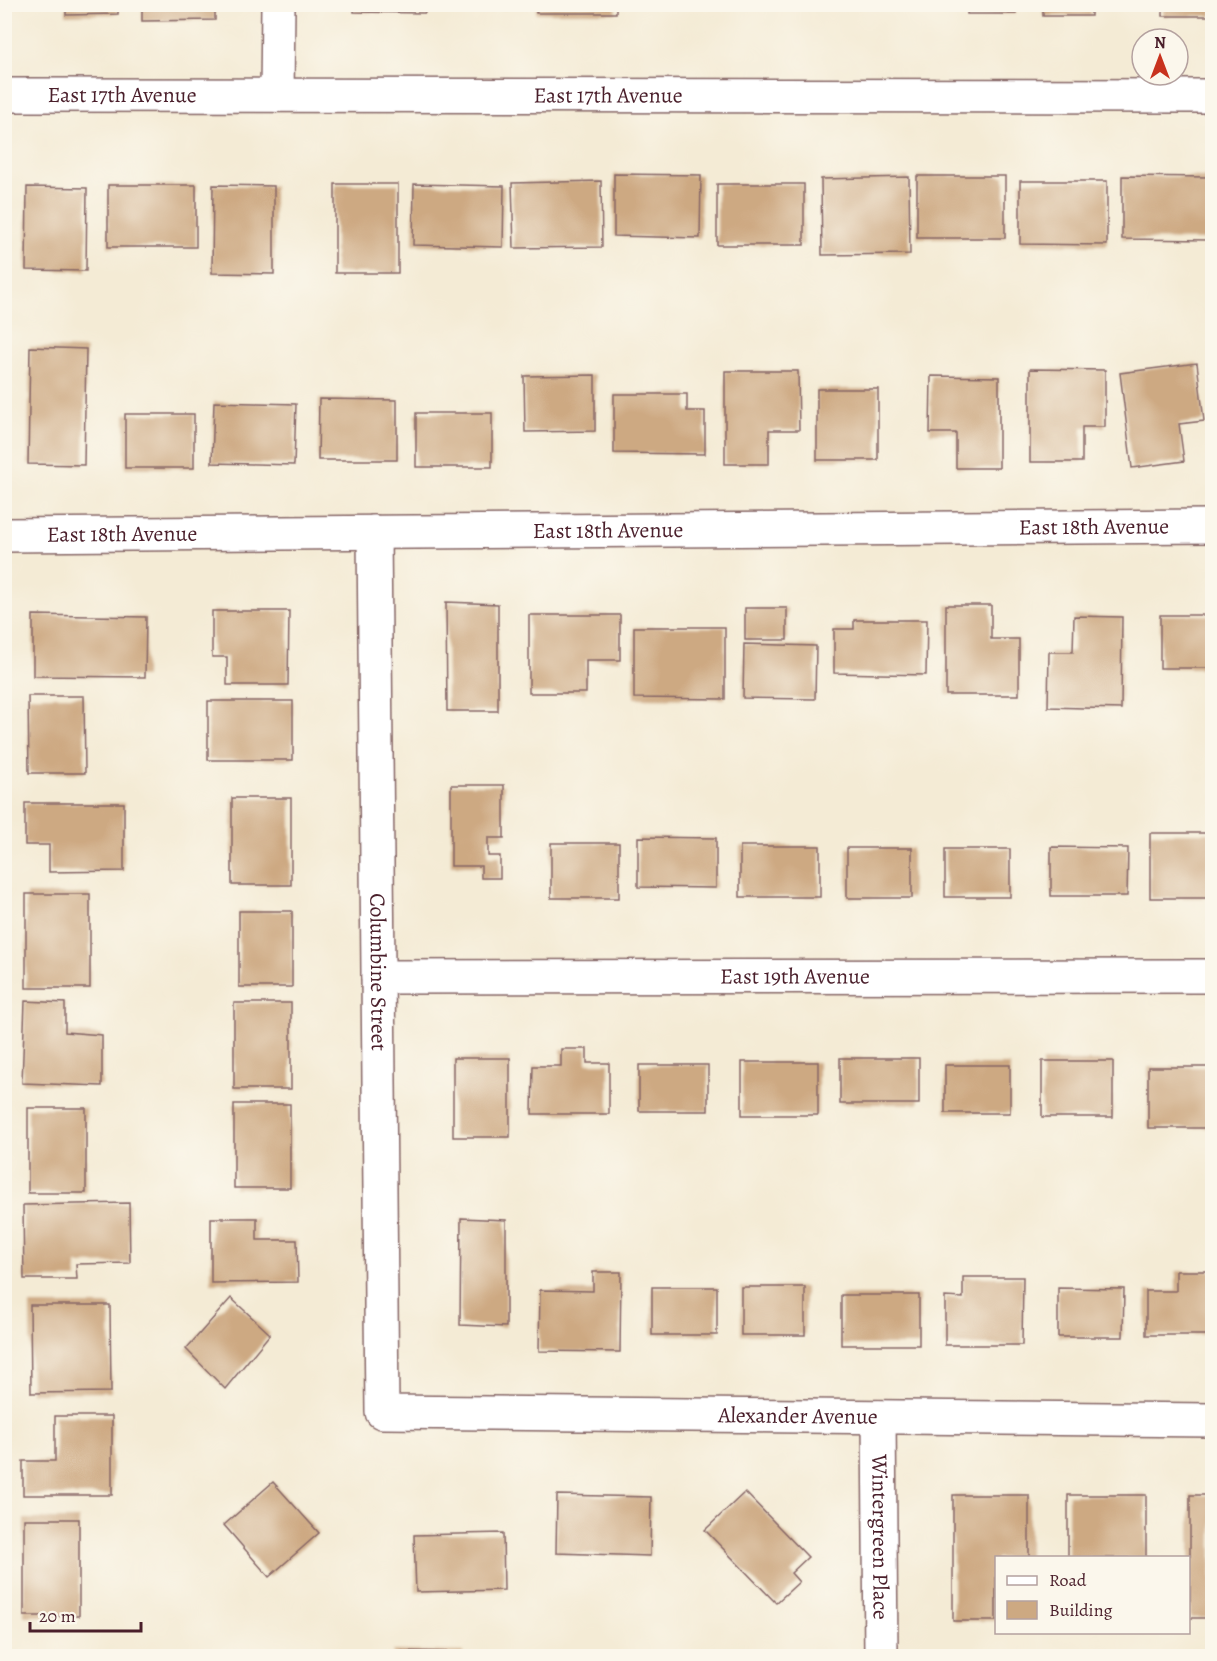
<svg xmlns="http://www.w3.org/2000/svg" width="1217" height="1661" viewBox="0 0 1217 1661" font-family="Alegreya,serif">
  <rect width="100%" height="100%" fill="#fbf7ec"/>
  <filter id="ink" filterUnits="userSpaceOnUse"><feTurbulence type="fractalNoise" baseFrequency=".0167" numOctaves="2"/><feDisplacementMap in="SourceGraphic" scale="12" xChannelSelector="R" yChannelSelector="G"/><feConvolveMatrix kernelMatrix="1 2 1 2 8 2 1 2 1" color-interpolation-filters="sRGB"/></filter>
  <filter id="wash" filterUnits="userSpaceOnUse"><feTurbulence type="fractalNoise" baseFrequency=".008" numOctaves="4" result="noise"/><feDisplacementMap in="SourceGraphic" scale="24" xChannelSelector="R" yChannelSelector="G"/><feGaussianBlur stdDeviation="1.35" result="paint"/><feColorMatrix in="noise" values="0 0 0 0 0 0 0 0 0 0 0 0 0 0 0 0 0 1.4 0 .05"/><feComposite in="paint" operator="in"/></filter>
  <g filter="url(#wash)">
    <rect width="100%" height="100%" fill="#f4ebd5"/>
    <g id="blocks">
      <!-- building -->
      <g fill="#cda982">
        <path d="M66,4H118V14L66,15Z"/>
        <path d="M142,4H215V20L142,21Z"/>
        <path d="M354,4H425V13L354,12Z"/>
        <path d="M435,4H508V9L435,7Z"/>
        <rect x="536" y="4" width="80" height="9"/>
        <rect x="646" y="4" width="46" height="3"/>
        <rect x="967" y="4" width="49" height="10"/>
        <rect x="1043" y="4" width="48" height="12"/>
        <rect x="1163" y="4" width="49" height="12"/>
        <path d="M614,174L701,175L700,238L614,236Z"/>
        <rect x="917" y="176" width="88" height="62"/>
        <path d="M1122,176L1210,177L1209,240L1122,239Z"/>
        <path d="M909,177L910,254L822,255L821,179Z"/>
        <path d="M601,181L602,247L514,248L512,183Z"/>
        <path d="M1020,181H1107V245L1020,244Z"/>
        <rect x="335" y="184" width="63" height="89"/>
        <path d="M414,184L504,186L503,247L413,245Z"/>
        <rect x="717" y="184" width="87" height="61"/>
        <rect x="108" y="185" width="88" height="62"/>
        <path d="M213,185L274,186V274L212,273Z"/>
        <path d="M27,187L87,188L86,271L26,270Z"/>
        <path d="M30,347L86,349L84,465L28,464Z"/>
        <path d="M1197,363L1204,421L1179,424L1184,461L1132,468L1120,373Z"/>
        <path d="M1030,369L1105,370V427H1082V462H1030Z"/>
        <path d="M725,371H798L799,430H769V464H725Z"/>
        <path d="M595,375V431L525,432L524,376Z"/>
        <path d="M931,376L999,377V468H956V433H930Z"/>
        <rect x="817" y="389" width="61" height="71"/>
        <path d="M614,394H687V411H705V454L614,453Z"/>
        <path d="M319,399L397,400V460H318Z"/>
        <path d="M214,402L296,404L294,465L212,463Z"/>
        <rect x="416" y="413" width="76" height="54"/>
        <rect x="125" y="414" width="69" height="54"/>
        <path d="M446,602L498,604V711H447Z"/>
        <path d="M946,605H991V639H1019V695H946Z"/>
        <rect x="745" y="608" width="42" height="32"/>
        <path d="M212,611H289L288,685H227V657H212Z"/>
        <path d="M33,615L146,617L145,677L33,676Z"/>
        <path d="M529,615H620V660H586V693H529Z"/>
        <rect x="1160" y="615" width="52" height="53"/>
        <path d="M1074,616L1122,617L1121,709L1048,707L1049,652H1073Z"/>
        <path d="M854,620H927L926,675L834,673V629H854Z"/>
        <path d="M634,627H725V699L634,698Z"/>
        <path d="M744,644L816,646L815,699L743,698Z"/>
        <path d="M28,696H84L85,773H29Z"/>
        <rect x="208" y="701" width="85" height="59"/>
        <path d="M451,785H504V838H488V856H500V878H481V866H451Z"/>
        <rect x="232" y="798" width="59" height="87"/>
        <path d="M25,803H124V871L49,872V845H25Z"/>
        <rect x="1150" y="833" width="62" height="65"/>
        <path d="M638,837L716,838V888L638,887Z"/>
        <rect x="551" y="843" width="68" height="55"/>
        <rect x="740" y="846" width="80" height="51"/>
        <path d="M1051,847L1128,848L1127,896H1051Z"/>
        <rect x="847" y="848" width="65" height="50"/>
        <rect x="945" y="849" width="65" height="48"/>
        <rect x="26" y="894" width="64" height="94"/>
        <rect x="239" y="911" width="53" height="76"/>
        <path d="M25,1001L65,1003V1032L102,1035V1086L22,1083Z"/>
        <rect x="234" y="1003" width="57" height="86"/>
        <path d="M561,1049H587V1063H609V1114H532L533,1066H561Z"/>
        <rect x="453" y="1058" width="57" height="79"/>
        <rect x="840" y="1058" width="79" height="46"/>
        <rect x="1042" y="1061" width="71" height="56"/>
        <rect x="742" y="1062" width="76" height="53"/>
        <rect x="639" y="1065" width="69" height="46"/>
        <rect x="945" y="1065" width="65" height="48"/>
        <rect x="1148" y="1067" width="64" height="61"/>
        <rect x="234" y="1104" width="56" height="84"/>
        <rect x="28" y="1108" width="58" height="85"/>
        <path d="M129,1203L130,1263L76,1264L77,1279H24L23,1205Z"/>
        <path d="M211,1218H257V1240H297L298,1282L211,1283Z"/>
        <path d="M461,1218L506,1220V1327L460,1325Z"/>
        <path d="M1176,1271H1212V1335H1146V1291H1176Z"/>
        <path d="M593,1272H621L620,1352L539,1351L540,1290L593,1291Z"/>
        <path d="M963,1277H1023L1022,1345H945V1297L963,1298Z"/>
        <rect x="652" y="1287" width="65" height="48"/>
        <rect x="741" y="1287" width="64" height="48"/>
        <path d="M1058,1288L1124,1289L1123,1337H1058Z"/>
        <rect x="841" y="1295" width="78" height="50"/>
        <path d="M231,1298L270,1334L225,1389L186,1349Z"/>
        <path d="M30,1305H110L111,1392L31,1393Z"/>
        <path d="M55,1416H112V1495H23V1461H55Z"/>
        <path d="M273,1482L319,1533L269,1577L224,1525Z"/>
        <path d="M745,1492L808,1557L791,1573L799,1582L776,1603L705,1530Z"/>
        <path d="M557,1495L651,1497L650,1556L556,1553Z"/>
        <path d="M953,1495H1029V1558H996V1621H953Z"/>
        <rect x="1068" y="1495" width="78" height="63"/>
        <rect x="1190" y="1495" width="22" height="123"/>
        <rect x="24" y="1519" width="55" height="97"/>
        <path d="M503,1533L504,1590L416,1592L414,1535Z"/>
        <path d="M393,1651L463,1652V1656H393Z"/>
      </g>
    </g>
  </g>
  <g filter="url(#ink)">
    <use href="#blocks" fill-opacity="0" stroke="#866666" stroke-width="1.5"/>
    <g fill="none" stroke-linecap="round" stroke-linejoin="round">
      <!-- street casing -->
      <g stroke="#866666" stroke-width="36">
        <g id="street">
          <path id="s1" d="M4,95L1212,96"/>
          <path d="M277,95L278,4"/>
          <path id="s2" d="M374,532L382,1412L1212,1420"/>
          <path id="s3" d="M4,535L1212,526"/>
          <path id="s4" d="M378,977L1212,976"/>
          <path id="s5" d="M879,1417L881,1656"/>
        </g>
      </g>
      <!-- street -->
      <use href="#street" stroke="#fff" stroke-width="33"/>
    </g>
  </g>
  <g text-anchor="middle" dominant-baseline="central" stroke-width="5" stroke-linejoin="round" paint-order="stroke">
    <!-- street labels -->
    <g font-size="22" fill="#4a1f2b" stroke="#fbf7ec">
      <text stroke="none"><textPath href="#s1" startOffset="118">East 17th Avenue</textPath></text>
      <text stroke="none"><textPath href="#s1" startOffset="604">East 17th Avenue</textPath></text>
      <text stroke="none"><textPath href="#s3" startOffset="1090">East 18th Avenue</textPath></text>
      <text stroke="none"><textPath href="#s3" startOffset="604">East 18th Avenue</textPath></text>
      <text stroke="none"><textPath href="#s3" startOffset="118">East 18th Avenue</textPath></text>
      <text stroke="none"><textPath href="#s2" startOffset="440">Columbine Street</textPath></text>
      <text stroke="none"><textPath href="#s4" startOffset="417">East 19th Avenue</textPath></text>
      <text stroke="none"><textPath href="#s2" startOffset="1296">Alexander Avenue</textPath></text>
      <text stroke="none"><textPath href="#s5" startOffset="120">Wintergreen Place</textPath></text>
    </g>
  </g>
  <!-- margin -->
  <rect width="1217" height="1661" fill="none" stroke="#fbf7ec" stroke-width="24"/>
  <!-- legend -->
  <rect x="995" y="1556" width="195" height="78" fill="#fbf7ec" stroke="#b4a19f" stroke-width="1.5"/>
  <rect x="1007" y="1576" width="30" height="9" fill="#ffffff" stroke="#b4a19f" stroke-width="1.5"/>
  <text x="1049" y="1586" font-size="18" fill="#4a1f2b">Road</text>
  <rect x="1007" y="1601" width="30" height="18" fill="#cda982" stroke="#b4a19f" stroke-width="1.5"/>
  <text x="1049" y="1616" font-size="18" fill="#4a1f2b">Building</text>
  <!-- north arrow -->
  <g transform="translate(1160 57)"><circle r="28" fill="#fbf7ec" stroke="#b4a19f" stroke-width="1.5"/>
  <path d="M0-4.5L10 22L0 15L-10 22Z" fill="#c8321e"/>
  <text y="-9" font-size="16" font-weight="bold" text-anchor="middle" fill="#4a1f2b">N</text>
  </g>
  <!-- scale -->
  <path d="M30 1622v9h111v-9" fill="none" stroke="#4a1f2b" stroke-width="3"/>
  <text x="39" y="1622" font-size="18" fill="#4a1f2b" stroke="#fbf7ec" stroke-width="4.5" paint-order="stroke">20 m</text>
</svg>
